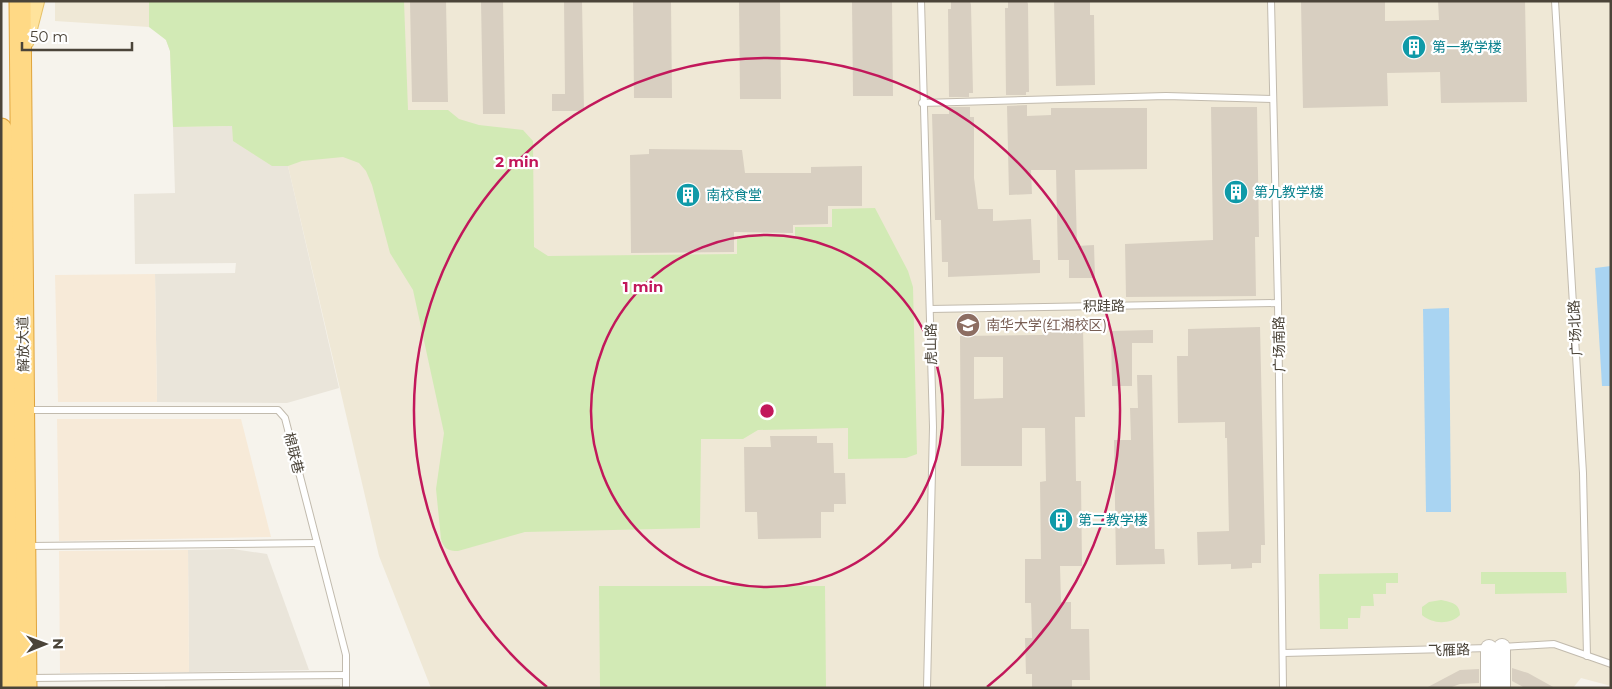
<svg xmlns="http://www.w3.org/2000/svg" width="1612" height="689" viewBox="0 0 1612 689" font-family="Montserrat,'Noto Sans SC',sans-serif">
  <rect width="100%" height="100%" fill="#f6f3ec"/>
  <!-- residential -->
  <g fill="#eae5da">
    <path d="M232,126L288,166L339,388L287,403L157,402L155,274L235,273L236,263L135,264L134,194L175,193L173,127Z"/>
    <path d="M233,549L267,554L309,670L189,672L188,550Z"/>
    <path d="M340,685V688H165V686Z"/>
  </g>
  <!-- commercial -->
  <g fill="#f7ead8">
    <path d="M155,274L157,402H58L55,275Z"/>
    <path d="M57,419H241L271,537L59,541Z"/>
    <path d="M188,550L189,672L60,673L59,551Z"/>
  </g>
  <!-- education -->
  <path fill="#efe8d6" d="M55,1H1611V686L1581,678L1573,688H431L379,556L288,166H272L233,141L232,126L173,127L170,51L166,40L158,31L149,27L55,21Z"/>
  <!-- green -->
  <g fill="#d2eab5">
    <path d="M149,1H404L408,110H448L459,119L479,125L523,130L533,141L534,247L548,256L737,254V236H795V227H832V209L875,208L908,271L913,287L917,454L906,458L848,459V428L758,430L743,439H701L700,528L525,532L458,551C448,551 444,549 441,539L436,489L444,433L413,290L390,253L372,185L366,171L359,163L343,157L302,161L288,166H272L233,141L232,126L173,127L170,51L166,40L149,27Z"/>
    <path d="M1481,572H1566L1567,593L1495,594V584H1481Z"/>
    <path d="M1398,573V583H1386V594H1373L1374,606H1361L1360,618H1348V629H1320L1319,574Z"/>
    <path d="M599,586H825L826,688H600Z"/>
    <path d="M1441,600C1450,602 1460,603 1460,615C1450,625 1432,624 1422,615V607L1429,602Z"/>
  </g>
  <!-- water -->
  <g fill="#a9d4f2">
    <path d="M1611,266V386H1602L1595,268Z"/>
    <path d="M1449,308L1451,512H1426L1423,309Z"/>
  </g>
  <!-- building -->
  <g fill="#d8cfc1" fill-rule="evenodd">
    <path d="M410,1H446L448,102H412Z"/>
    <path d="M481,1H503L505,114H483Z"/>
    <path d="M564,1H582L584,111H552V94H565Z"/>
    <path d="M633,1H671L672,98H634Z"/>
    <path d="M739,1H780L781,99H740Z"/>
    <path d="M852,1H892L893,96H853Z"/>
    <path d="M951,1H970L971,5L973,93H969V97H949L948,9H951Z"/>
    <path d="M1008,1H1027L1028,4L1029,92H1026V95H1006L1005,8H1008Z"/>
    <path d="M1054,1H1090V15H1094L1095,85L1056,86Z"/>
    <path d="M1301,1H1385V21L1439,20L1438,1H1525L1527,102L1441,103L1440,72L1387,73L1388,106L1303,108Z"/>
    <path d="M1027,105V116L1051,115V108H1147V169L1075,170L1077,246L1094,245L1095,278H1069V260H1058L1056,170H1031L1032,194L1009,195L1007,106Z"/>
    <path d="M949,107H970V117H974V178L978,209H993V221L1031,219L1033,260H1040V273L948,277V262H942L941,220H935L932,114H949Z"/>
    <path d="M1211,107H1257L1259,237H1255L1256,296L1126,297L1125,244L1213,240Z"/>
    <path d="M649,149L742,150L745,173H811V167L862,166V206H828V224L793,225V233L734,232V252L631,253L630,155L649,154Z"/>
    <path d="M1260,327L1265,545H1261V563H1252V568L1231,569V564L1198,565L1197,532L1229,531L1227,438H1225V422L1178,423L1177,356H1188V329Z"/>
    <path d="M1083,329L1085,417H1075L1076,481H1081L1082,566H1060L1061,602H1071V629H1089L1090,680H1072V688H1032V674H1026L1025,638H1032L1031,603H1025V559H1041L1040,482L1046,481L1045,428H1022V466H961L960,336L1043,335L1042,330ZM974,357H1003V398L974,399Z"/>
    <path d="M1153,330V343H1132V386H1112L1111,331Z"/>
    <path d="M1137,375H1152L1155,549H1164L1165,564L1116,565L1114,440H1131L1130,408H1138Z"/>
    <path d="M770,436H817V443H833L834,473H845L846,504H834V512H821V538L758,539L757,512H745L744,447H771Z"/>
    <path d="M1512,668L1528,673L1555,688H1525L1512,681Z"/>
    <path d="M1479,669V683L1460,684L1449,688H1426L1460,670Z"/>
  </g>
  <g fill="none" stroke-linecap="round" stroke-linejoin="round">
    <!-- service casing -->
    <g stroke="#c2bbae" stroke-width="8">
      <g id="service">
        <path d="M921,1L933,427L927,688"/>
        <path d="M1271,1L1278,303L1283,688"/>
        <path d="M1555,1L1583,473L1587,656"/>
        <path d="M922,103L1166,96L1273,99"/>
        <path d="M930,309L1278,303"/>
        <path d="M27,410H278L285,418L346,655V688"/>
        <path d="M29,546L317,543"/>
        <path d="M1502,647L1554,644L1611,664"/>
        <path d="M1283,653L1490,648"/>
        <path d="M30,678L346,675"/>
      </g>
    </g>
    <!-- tertiary casing -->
    <g stroke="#c2bbae" stroke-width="18">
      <g id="tertiary">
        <path d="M1502,647V688"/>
        <path d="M1489,648V688"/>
      </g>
    </g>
    <!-- primary casing -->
    <g stroke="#e6c16a" stroke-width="22">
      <path id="primary" d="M24,40L34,1"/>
    </g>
    <!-- trunk casing -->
    <g stroke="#e0a43c" stroke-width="23">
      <g id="trunk">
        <path d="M20,1L26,688"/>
        <path d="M1,129L7,688"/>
      </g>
    </g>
    <!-- service -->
    <use href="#service" stroke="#fff" stroke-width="6"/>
    <!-- tertiary -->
    <use href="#tertiary" stroke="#fff" stroke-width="16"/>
    <!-- primary -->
    <use href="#primary" stroke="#ffe39c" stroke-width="20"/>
    <!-- trunk -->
    <use href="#trunk" stroke="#ffd985" stroke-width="21"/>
  </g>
  <!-- distance rings -->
  <g fill="none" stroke="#c2185b" stroke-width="2.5">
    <circle cx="767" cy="411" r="176"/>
    <path d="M547 687A353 353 0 1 1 987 687"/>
  </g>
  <!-- icons -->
  <defs>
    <g id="building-disc" transform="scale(1.25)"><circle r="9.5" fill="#0f9aa8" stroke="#fff"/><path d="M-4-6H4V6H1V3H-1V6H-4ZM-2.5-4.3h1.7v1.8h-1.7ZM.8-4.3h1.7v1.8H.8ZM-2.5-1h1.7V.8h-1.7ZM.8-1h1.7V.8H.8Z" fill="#fff"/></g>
    <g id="university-disc" transform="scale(1.25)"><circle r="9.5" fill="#8d6e63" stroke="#fff"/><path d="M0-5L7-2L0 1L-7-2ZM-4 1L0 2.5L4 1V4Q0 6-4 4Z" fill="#fff"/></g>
  </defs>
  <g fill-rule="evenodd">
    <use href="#building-disc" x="1414" y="47"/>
    <use href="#building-disc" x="1236" y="192"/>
    <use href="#building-disc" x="688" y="195"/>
    <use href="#university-disc" x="968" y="325"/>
    <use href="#building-disc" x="1061" y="520"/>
  </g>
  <g text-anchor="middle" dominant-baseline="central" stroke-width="4.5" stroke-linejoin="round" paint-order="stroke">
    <!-- culture labels -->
    <g font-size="14" fill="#0d838f" stroke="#fff" text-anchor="start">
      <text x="1432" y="47">第一教学楼</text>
      <text x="1254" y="192">第九教学楼</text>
      <text x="706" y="195">南校食堂</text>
      <text x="1078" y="520">第二教学楼</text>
    </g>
    <!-- street labels -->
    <g font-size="14" fill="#4b4439" stroke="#fff">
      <text transform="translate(1104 306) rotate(-1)">积跬路</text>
      <text transform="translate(1575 328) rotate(-93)">广场北路</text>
      <text transform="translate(23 344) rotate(-91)">解放大道</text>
      <text transform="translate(931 344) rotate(-91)">虎山路</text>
      <text transform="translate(1279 344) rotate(-91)">广场南路</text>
      <text transform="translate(294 453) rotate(76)">棉联巷</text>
      <text transform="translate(1449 650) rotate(-2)">飞雁路</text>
    </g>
    <!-- education labels -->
    <g font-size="14" fill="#785e54" stroke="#fff" text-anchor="start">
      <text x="986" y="325">南华大学(红湘校区)</text>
    </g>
  </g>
  <circle cx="767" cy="411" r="8" fill="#c2185b" stroke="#fff" stroke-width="2.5"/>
  <g font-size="15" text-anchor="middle" font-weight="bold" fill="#c2185b" stroke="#fff" stroke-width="4.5" stroke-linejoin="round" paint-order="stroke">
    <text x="517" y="167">2 min</text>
    <text x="643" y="292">1 min</text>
  </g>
  <!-- border -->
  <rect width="1612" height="689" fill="none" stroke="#4b4439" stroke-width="5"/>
  <!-- north arrow -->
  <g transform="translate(45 644) rotate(89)" stroke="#ffffff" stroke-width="4" paint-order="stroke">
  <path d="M0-4L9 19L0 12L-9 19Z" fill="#4b4439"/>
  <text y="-8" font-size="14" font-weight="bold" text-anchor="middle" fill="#4b4439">N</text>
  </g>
  <!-- scale -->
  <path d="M22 42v8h110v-8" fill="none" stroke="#4b4439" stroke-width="2.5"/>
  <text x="30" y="42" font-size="15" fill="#4b4439" stroke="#ffffff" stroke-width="4" paint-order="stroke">50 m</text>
</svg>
